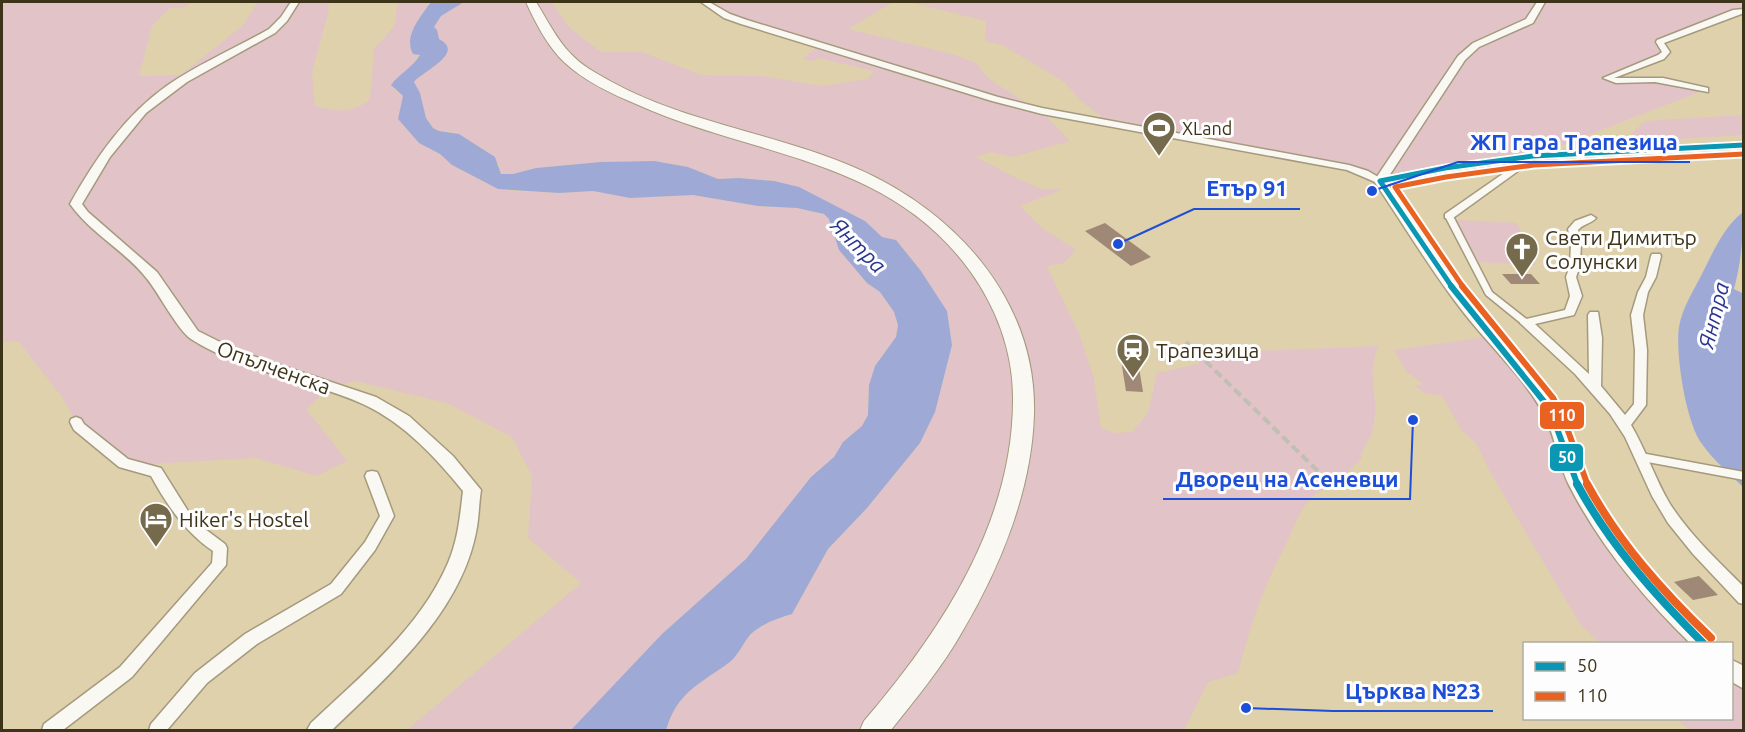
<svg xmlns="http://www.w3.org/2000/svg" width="1745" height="732" viewBox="0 0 1745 732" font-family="Ubuntu,sans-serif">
  <rect width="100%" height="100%" fill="#ded1ac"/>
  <!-- green -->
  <g fill="#e2c3c8">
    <path d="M2,2H193L185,7L170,8L152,26L139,76L181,75L242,26L258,2H328L329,9L312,73L315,106C336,112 352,113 370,100L374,49L394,27L398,2H431L415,24L416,54H420L393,89L403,96L398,119L419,143L440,154L452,165L487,184L512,191L559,193L593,191L630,198L693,195L758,206L797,208L824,214L829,219L839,250L867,283L880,292L894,312L898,325L896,337L875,366L869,385L868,415L862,426L843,442L834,457L811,477L746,559L662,634L573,730H407L581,583L528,538L532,476L512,437L447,403L355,381L329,388L306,409L347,461L316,476L256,458L148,464L124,463L79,427L62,397L18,341L2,342Z"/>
    <path d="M464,2H551L569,27L601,52H642L701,75L762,76L822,86L868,79L874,71L818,58L815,61L803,59L822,42C787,35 734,22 705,2H893L848,29L952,54L976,63L988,78L1046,116L1070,141L1013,157L991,152L976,157C998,168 1019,181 1042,189C1049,191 1054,187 1061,190L1020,206L1042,228L1076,250L1064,263L1047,266L1080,336L1094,379L1101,428L1115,433L1132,432L1148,413L1157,373L1198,364L1206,353L1378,346C1363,388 1390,412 1361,453L1362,458L1338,482L1333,477L1320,481L1324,489C1298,502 1294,532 1280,556C1260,594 1249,632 1238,673L1208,682L1184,730H666C678,690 701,684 731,661C739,654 743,643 751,635C761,624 778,618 792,614L828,549L867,508L920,443L935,412L952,345L947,312L921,271L896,240L882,237L865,221L774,181L739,178L718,179L688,167L654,161L601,162L536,168L513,174H501L499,164L487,151L452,132L439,131L434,128L426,118L420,93L413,82L438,63L443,41L439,39L434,27L441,16Z"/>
    <path d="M909,2H1743L1744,11L1661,42L1666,52L1608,80L1652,79L1705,90L1533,156L1380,181L1365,173L1102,122L1100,115L1082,102L1064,82L1002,45L985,41L986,21Z"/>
    <path d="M1743,115V135L1634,142L1628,137L1645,121Z"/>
    <path d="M1457,220L1517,223L1535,265L1477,262Z"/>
    <path d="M1493,336L1523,372L1598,520L1705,643H1600L1580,624L1490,472L1476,443L1462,431L1442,396L1424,393L1415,386L1423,384L1406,371L1394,350Z"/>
    <path d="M1732,669L1743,680V730H1690L1676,719L1732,718Z"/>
  </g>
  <!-- water -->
  <g fill="#9eaad5">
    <path d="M431,2H464L441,16L434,27L437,30L439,39C466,53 423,71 414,82L420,93L426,118L433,128L439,131L459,134L495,157L501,174H513L536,168L601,162L654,161L688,167L718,179L739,178L774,181L799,187L865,221L882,237L896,240L921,271L947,311L952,345L935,412L920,443L867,508L828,549L792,614C778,618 761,624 750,635C743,643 739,654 731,661C701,684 678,690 666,730H571L662,634L746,559L811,477L834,457L843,442L862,426L868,415L869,385L875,366L896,337L898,325L894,312L880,292L867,283L839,250L829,219L824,214L797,208L758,206L693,195L630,198L593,191L559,193L498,189L452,165L440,154L419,143L398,119L403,96L391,85C400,73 412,68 420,55L413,54C403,36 421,16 431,2Z"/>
    <path d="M1743,212C1743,239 1741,263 1734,289L1744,294L1743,487C1729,473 1713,460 1702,444C1686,423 1675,353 1679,327C1682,308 1694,290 1703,272C1714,250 1724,227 1743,212Z"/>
  </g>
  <!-- building -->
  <g fill="#9f8876">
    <path d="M1105,223L1151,257L1131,266L1085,231Z"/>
    <path d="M1502,274H1531L1540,284H1511Z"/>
    <path d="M1120,354L1137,355L1143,392L1126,391Z"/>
    <path d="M1699,576L1718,595L1693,600L1674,582Z"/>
  </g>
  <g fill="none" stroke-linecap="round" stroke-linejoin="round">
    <!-- pedestrian casing -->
    <g stroke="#a49a7d" stroke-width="3">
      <g id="pedestrian">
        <path d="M1446,214H1449L1453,216L1492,292L1529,321L1530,323L1529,325H1523L1486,295L1445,216Z"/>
        <path d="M1641,453L1744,472V480L1637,460L1636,457L1637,454Z"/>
      </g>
    </g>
    <!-- minor casing -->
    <g stroke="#a49a7d" stroke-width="3">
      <g id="minor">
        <path d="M701,2H709L730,14L747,20L998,97L1042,108L1349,165L1368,171L1385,181L1380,184L1347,170L1042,114L992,101L741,24L724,18Z"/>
        <path d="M1744,9V13L1664,43L1670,52L1664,59L1614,78H1663L1708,88V92L1655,82L1616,83L1603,78L1658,55L1662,52L1656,42L1657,40L1733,10Z"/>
        <path d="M1533,153L1536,154V158L1453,218H1445V214Z"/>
        <path d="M1591,215L1596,218C1592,223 1583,224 1578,230L1581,243L1580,266L1576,277L1582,296L1574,315L1535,324L1589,374L1588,315L1590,312H1598L1602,338L1601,386L1625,415L1634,404L1635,350L1631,315L1638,292L1646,277L1651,256L1652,254H1660L1661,256L1656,277L1648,292L1643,315L1647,350L1646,405L1631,425C1646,450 1655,479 1670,504C1690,535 1718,561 1744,587V604L1739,603L1693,554L1668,523L1652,496L1625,437L1610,414L1575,374L1520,323L1522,320L1565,310L1570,296L1566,277L1570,266L1571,243L1568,229L1575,221Z"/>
        <path d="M76,417L81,419L84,424L128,459L161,468L188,511L205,529L225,544L227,548L226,565L132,677L63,730H42L44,724L120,667L212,563L213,551C185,532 167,505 151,476L119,467L74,430L70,422L71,419Z"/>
        <path d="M372,471L377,472L379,476L394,516L375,550L341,594L257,644L207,683L167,730H149L151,724L195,673L245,634L331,584L365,542L380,516L365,476L367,472Z"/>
      </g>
    </g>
    <!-- tertiary casing -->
    <g stroke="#a49a7d" stroke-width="3">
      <g id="tertiary">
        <path d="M291,2H299L287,21L275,33L187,82L146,113L110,157L82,204L88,212L157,272L198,331L238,351L376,397L409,416L453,456L481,490C479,502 479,515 477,527C463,611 390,674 332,730H307L311,723C361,676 420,628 448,563C458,540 460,516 463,491C436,458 405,424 365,405C308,379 244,373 191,339C178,330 159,294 148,280C126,251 91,234 70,204C95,159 125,115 168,85C200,63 236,48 269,29L281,17Z"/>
        <path d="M1537,2H1545L1533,23L1479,47L1465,60L1389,176L1445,165L1533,153L1744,142V148L1533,159L1445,171L1387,183C1416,224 1442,267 1473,306C1498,338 1530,366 1552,400C1568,426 1572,457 1586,484C1616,544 1664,592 1712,638L1715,644H1691C1643,597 1600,546 1569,485C1557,461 1555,432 1541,409C1520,373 1489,345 1464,313C1431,271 1404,225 1374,181L1458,56L1473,43L1526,19Z"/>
        <path d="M1732,660L1744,666V689L1732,682Z"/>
      </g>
    </g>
    <!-- primary casing -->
    <g stroke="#a49a7d" stroke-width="2">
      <path id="primary" d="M526,2H536C547,19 556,39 571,54C582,66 596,73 610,81C688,124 777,133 858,169C956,212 1037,301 1034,414C1032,490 1000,568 962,632C943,666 915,700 891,730H860L864,721C942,630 1014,521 1013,397C1013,351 996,307 970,271C888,157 753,157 636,104C612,94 584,81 564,62C548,47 535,22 526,2Z"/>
    </g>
    <!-- pedestrian -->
    <use href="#pedestrian" fill="#faf8f3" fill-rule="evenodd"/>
    <!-- minor -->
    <use href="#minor" fill="#faf8f3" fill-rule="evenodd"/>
    <!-- tertiary -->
    <use href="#tertiary" fill="#faf8f3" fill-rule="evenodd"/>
    <!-- primary -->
    <use href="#primary" fill="#faf8f3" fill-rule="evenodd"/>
    <!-- rail -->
    <path stroke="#c1beb4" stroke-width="4" stroke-dasharray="9 4.5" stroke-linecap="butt" d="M1186,342L1326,479"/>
    <!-- bus-1-far2 casing -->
    <g stroke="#fdfdfd" stroke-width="9">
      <path id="bus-1-far2" d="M1452,287L1380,181L1445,168L1533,156L1744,145"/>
    </g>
    <!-- bus-1-far1 casing -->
    <g stroke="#fdfdfd" stroke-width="10">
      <path id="bus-1-far1" d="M1451,286L1546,404L1555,423L1578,486"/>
    </g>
    <!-- bus-1 casing -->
    <g stroke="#fdfdfd" stroke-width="12">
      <path id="bus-1" d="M1577,484C1610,545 1655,595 1704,644"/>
    </g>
    <!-- bus-2-far2 casing -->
    <g stroke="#fdfdfd" stroke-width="9">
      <path id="bus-2-far2" d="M1463,287L1395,187L1446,177L1534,165L1744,154"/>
    </g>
    <!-- bus-2-far1 casing -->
    <g stroke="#fdfdfd" stroke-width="10">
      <path id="bus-2-far1" d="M1462,286L1553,398L1563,417L1588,486"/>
    </g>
    <!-- bus-2 casing -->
    <g stroke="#fdfdfd" stroke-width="12">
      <path id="bus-2" d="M1587,484C1619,543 1663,592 1711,638"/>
    </g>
    <!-- bus-1-far2 -->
    <use href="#bus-1-far2" stroke="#0997b3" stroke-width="5"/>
    <!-- bus-1-far1 -->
    <use href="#bus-1-far1" stroke="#0997b3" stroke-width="6"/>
    <!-- bus-1 -->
    <use href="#bus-1" stroke="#0997b3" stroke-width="8"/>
    <!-- bus-2-far2 -->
    <use href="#bus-2-far2" stroke="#e96222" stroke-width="5"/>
    <!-- bus-2-far1 -->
    <use href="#bus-2-far1" stroke="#e96222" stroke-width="6"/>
    <!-- bus-2 -->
    <use href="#bus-2" stroke="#e96222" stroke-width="8"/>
  </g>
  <!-- icons -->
  <defs>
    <g id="stadium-pin" transform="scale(1.725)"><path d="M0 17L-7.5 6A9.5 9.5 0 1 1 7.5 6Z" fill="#756a4c" stroke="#fdfdfd"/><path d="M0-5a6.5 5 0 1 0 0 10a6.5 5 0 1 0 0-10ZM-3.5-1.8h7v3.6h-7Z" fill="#fff"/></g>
    <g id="church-pin" transform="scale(1.725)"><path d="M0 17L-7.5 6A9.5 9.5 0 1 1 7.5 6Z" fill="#756a4c" stroke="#fdfdfd"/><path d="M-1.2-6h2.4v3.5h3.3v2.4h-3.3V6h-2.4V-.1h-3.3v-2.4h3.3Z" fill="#fff"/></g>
    <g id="station-pin" transform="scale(1.725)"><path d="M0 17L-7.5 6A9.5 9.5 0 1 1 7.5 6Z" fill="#756a4c" stroke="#fdfdfd"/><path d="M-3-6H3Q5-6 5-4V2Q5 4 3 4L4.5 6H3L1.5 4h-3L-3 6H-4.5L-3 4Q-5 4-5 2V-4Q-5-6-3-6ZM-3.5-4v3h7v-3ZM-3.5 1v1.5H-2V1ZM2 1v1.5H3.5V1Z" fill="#fff"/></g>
    <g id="hotel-pin" transform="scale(1.725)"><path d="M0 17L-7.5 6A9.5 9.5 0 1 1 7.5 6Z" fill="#756a4c" stroke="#fdfdfd"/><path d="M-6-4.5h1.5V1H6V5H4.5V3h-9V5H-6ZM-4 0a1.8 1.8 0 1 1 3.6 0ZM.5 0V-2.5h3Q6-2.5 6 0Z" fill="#fff"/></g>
  </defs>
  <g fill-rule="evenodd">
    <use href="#stadium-pin" x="1159" y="128"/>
    <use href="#church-pin" x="1522" y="249"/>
    <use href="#station-pin" x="1133" y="350"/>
    <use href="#hotel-pin" x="156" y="519"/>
  </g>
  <g text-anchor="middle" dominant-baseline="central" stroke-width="6" stroke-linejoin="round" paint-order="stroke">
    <!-- far-poi labels -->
    <g font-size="18" fill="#3c3318" stroke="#fdfdfd" text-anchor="start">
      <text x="1182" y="128">XLand</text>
    </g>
    <!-- poi labels -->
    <g font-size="21" fill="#3c3318" stroke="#fdfdfd" text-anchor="start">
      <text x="1545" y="237">Свети Димитър<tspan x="1545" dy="24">Солунски</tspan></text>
      <text x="1156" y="350">Трапезица</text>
      <text x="179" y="519">Hiker's Hostel</text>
    </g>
    <!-- street labels -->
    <g font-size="21" fill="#3c3318" stroke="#fdfdfd">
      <text transform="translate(274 367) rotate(20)">Опълченска</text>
    </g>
    <!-- water labels -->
    <g font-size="22" font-style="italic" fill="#28348d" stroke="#fdfdfd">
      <text transform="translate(859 245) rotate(45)">Янтра</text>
      <text transform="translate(1713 315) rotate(-76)">Янтра</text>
    </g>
  </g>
  <!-- callouts -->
  <path fill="none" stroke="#1d4ed8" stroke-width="2" d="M1372 191L1458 162H1690M1118 244L1194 209H1300M1413 420L1410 499H1163M1246 708L1333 711H1493"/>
  <g fill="#1d4ed8" stroke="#fdfdfd" stroke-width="2">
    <circle cx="1372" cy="191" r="6"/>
    <circle cx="1118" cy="244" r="6"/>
    <circle cx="1413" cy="420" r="6"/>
    <circle cx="1246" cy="708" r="6"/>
  </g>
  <g font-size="22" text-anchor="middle" font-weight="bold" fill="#1d4ed8" stroke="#fdfdfd" stroke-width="6" stroke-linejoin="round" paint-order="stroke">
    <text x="1574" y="150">ЖП гара Трапезица</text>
    <text x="1247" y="196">Етър 91</text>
    <text x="1287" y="487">Дворец на Асеневци</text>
    <text x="1413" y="699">Църква №23</text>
  </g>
  <g stroke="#fdfdfd" stroke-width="2">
    <rect x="1539" y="401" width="46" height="29" rx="6" fill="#e96222"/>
    <rect x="1549" y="443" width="35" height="29" rx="6" fill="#0997b3"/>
  </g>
  <g font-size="16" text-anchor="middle" font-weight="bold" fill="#fff">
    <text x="1562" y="421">110</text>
    <text x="1567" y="463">50</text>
  </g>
  <!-- border -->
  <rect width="1745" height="732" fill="none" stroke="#3c3318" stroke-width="6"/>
  <!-- legend -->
  <rect x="1523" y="642" width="210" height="78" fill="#fdfdfd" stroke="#b0aca1" stroke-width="1.5"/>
  <rect x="1535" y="662" width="30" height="9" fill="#0997b3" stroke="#b0aca1" stroke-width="1.5"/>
  <text x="1577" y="672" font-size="18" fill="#3c3318">50</text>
  <rect x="1535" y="692" width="30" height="9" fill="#e96222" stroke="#b0aca1" stroke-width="1.5"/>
  <text x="1577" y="702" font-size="18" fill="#3c3318">110</text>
</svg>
